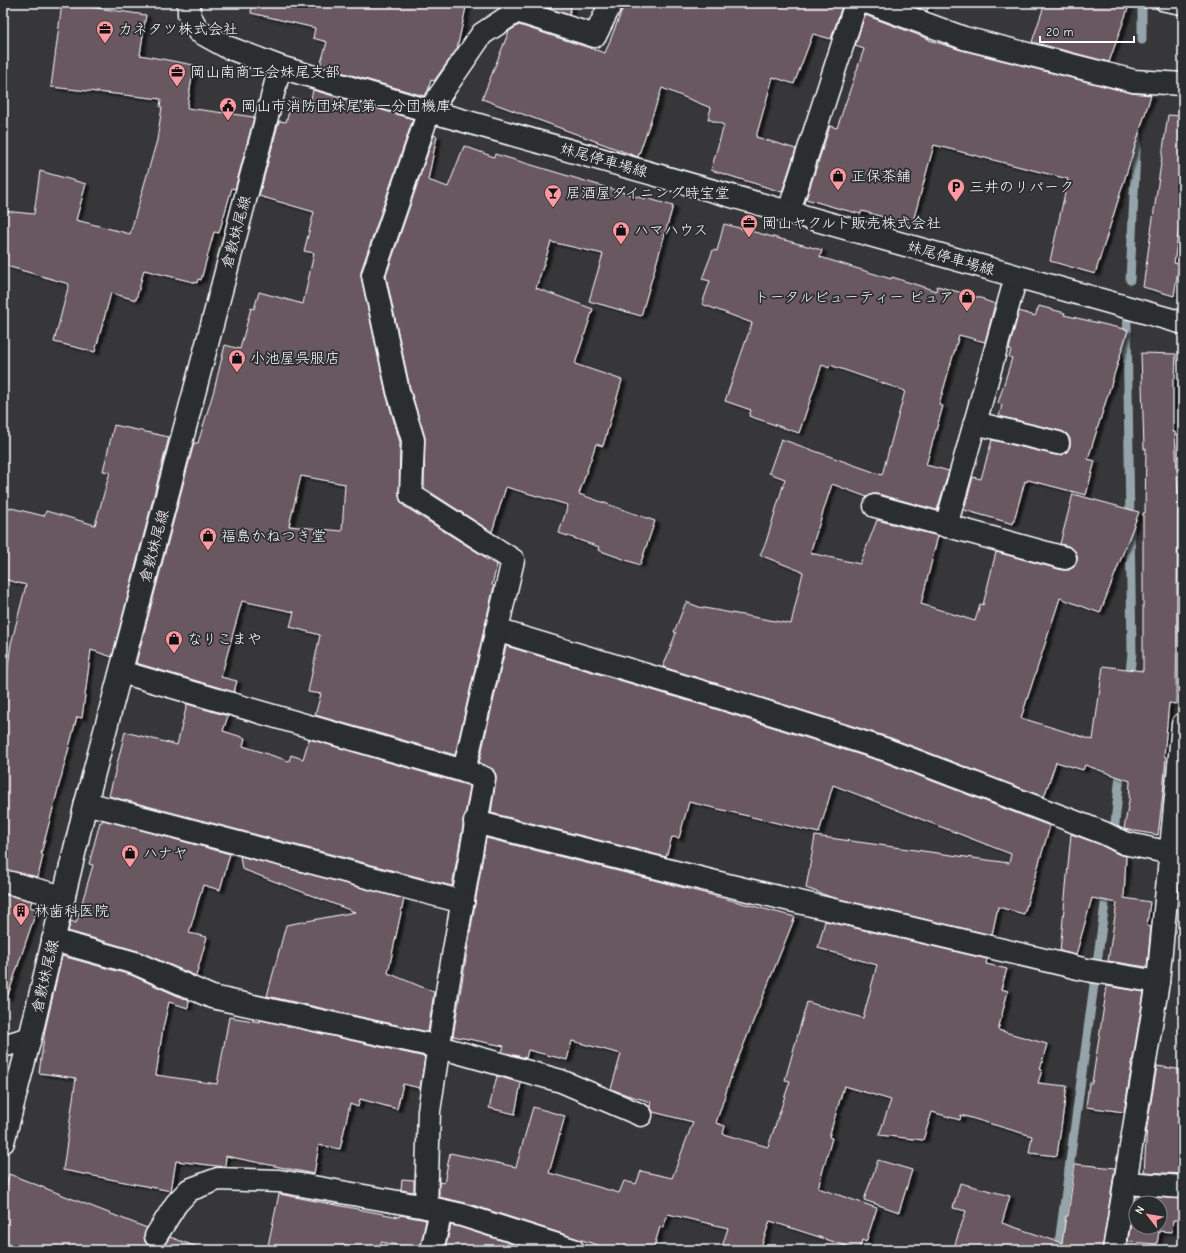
<svg xmlns="http://www.w3.org/2000/svg" width="1186" height="1253" viewBox="0 0 1186 1253" font-family="'Comic Neue','Klee One',sans-serif">
  <defs>
    <filter id="shadow"><feDropShadow dx="4.5" dy="2.5" stdDeviation="1" flood-color="#0009"/></filter>
  </defs>
  <rect width="100%" height="100%" fill="#373638"/>
  <filter id="ink" filterUnits="userSpaceOnUse"><feTurbulence type="fractalNoise" baseFrequency=".025" numOctaves="2"/><feDisplacementMap in="SourceGraphic" scale="8" xChannelSelector="R" yChannelSelector="G"/><feConvolveMatrix kernelMatrix="1 2 1 2 8 2 1 2 1" color-interpolation-filters="sRGB"/></filter>
  <g filter="url(#ink)">
    <g fill="none" stroke-linecap="round" stroke-linejoin="round">
      <!-- stream -->
      <g stroke="#94a4aa" stroke-width="9">
        <path d="M1142,40V3"/>
        <path d="M1130,280L1137,130"/>
        <path d="M1127,323L1132,653L1129,681"/>
        <path d="M1111,862L1121,765"/>
        <path d="M1058,1250L1107,889"/>
      </g>
    </g>
    <!-- building -->
    <g fill="#6a5860" stroke="#fff" fill-rule="evenodd" filter="url(#shadow)">
      <path d="M62,3L146,15L140,55L194,65L187,108L254,117L235,189L232,188L219,233L214,232L201,280L198,279L197,283L144,270L136,300L111,293L95,352L54,342L69,284L3,265V211L34,214L40,171L86,184L76,220L130,234L157,140L162,107H160L161,99L51,87Z"/>
      <path d="M252,3H467L457,49L434,81L431,80L428,91L424,96L320,66L327,42L313,38L315,28L251,13Z"/>
      <path d="M533,3H572L569,15Z"/>
      <path d="M625,3H843L831,39L813,34L794,84L773,77L756,137L796,149L782,192L711,170L724,125L708,119L711,108L662,88L638,157L482,99L509,31L519,25L605,53Z"/>
      <path d="M905,3H930L927,11Z"/>
      <path d="M1045,3H1130L1109,62L1032,42Z"/>
      <path d="M865,15L929,39V40L961,50L1131,93L1151,95L1095,274L1050,261L1068,179L934,145L912,225L862,211L861,214L837,208L806,199L830,126L837,128L864,49L855,46Z"/>
      <path d="M313,90L413,119L361,271V277L386,394L400,442L399,495L400,500L404,506L485,557L484,558L497,565L492,585L494,586L455,755L315,715L321,694L308,692L320,635L290,627L294,612L242,601L221,677L237,681L234,692L136,663L194,443H198L214,390L225,345L240,349L251,308L254,309L259,292L303,304L314,253L304,251L314,212L259,196L279,121L286,122L293,98L310,103ZM301,476L345,484L342,531L289,526Z"/>
      <path d="M1168,115L1183,116V184L1181,207L1182,208L1174,263L1179,264L1174,296L1143,287Z"/>
      <path d="M434,135L437,136L428,180L448,187L464,146L494,157L495,154L645,199L646,198L673,206L641,316L589,301L603,254L551,242L536,288L593,309L575,364L622,380L603,446L596,444L579,494L655,521L640,565L598,550L599,547L559,533L568,505L506,487L492,532L424,488L425,437L410,388L386,276Z"/>
      <path d="M724,224L822,250L820,257L891,279L892,277L936,291L937,286L984,299V300L995,304L985,342L959,335L939,405L943,406L926,465L949,471L937,510L878,494H872L867,497L832,484L810,553L860,564L877,520L938,536L921,604L975,621L980,604L983,605L996,552L1062,570H1069L1074,567L1077,561V555L1074,550L1068,546L1060,544L1073,494L1139,512L1100,613L1060,598L1021,718L1093,740L1103,666L1143,671V513H1145L1146,448L1144,449L1141,353L1176,354L1175,379H1173V432H1175L1178,492L1176,704L1169,703L1164,756L1166,757L1163,793L1158,835L1124,829L1129,801L1130,781L1085,765L1083,770L1056,762L1044,797L891,738L663,667L676,633L674,632L686,602L699,607L791,624L803,572L760,555L766,542L785,479L769,473L781,439L882,475L905,391L830,365L829,368L822,365L799,433L749,416L751,410L725,401L752,323L702,304L710,281L702,279L713,250L717,251Z"/>
      <path d="M1039,306L1065,313L1064,315L1128,330L1088,459L1095,461L1086,495L1028,480L1027,482L1025,481L1013,524L964,510L973,477L981,479L992,440L1055,455H1062L1067,452L1070,446V439L1067,434L1061,431L999,416L1002,405L998,403L1012,358L1009,357L1011,350L1009,349L1019,311L1035,316Z"/>
      <path d="M114,425L169,437L112,657L91,650L82,718L77,717L41,854L43,855L38,877L3,869V701L11,644L26,585L3,579V506L44,516L46,511L95,525L110,472L103,471Z"/>
      <path d="M506,646L712,708L883,762L1050,826L1024,914L998,907L992,935L831,897L806,888L815,836L1009,863L1011,854L833,785L819,833L689,802L679,838L672,837L666,857L491,813L496,780V775L493,769L479,763Z"/>
      <path d="M187,704L228,716L223,731L245,738L243,746L289,761L291,755L303,759L309,739L470,786L465,815L463,819V826L452,886L109,796L125,732L177,745Z"/>
      <path d="M103,820L230,854L220,890L203,885L189,933L207,937L196,976L138,951L68,931L71,921L76,923L93,865L89,864L100,822H102Z"/>
      <path d="M1071,834L1099,844L1118,854L1126,856L1124,898L1150,902L1147,926L1151,927L1147,967L1108,961L1117,903L1092,898L1076,955L1060,951Z"/>
      <path d="M486,838L658,881L795,917L732,1074L716,1123L725,1126L723,1134L768,1147L790,1081L785,1080L807,1002L863,1018L877,965L818,948L825,921L987,959L986,964L1007,969L1001,989L1008,991L998,1030L1047,1044L1040,1070H1042L1038,1083L1067,1086L1057,1156L1029,1153L1032,1136L961,1115L960,1120L932,1112L923,1140L879,1135L891,1100L844,1086L829,1137L832,1138L818,1188L877,1208L866,1242L862,1240L859,1250L770,1221L760,1250H721L728,1228L668,1214L663,1228L660,1227L653,1250H613L466,1203L439,1197V1182L444,1183L450,1153L516,1167L533,1107L565,1116L549,1173L619,1193L624,1181L636,1184L641,1171L672,1178L693,1122L653,1112L650,1106L651,1102L627,1095L611,1089L621,1054L572,1041L567,1060L528,1050L526,1058L502,1052L504,1046L453,1036Z"/>
      <path d="M240,856L404,899L388,973L434,992L428,1032L267,996L286,925L355,912L242,869Z"/>
      <path d="M3,894L32,901L30,907L37,909L7,998L3,997Z"/>
      <path d="M62,956L131,975L189,1001L188,1008L169,1002L163,1028L156,1075L217,1084L229,1017L260,1022L261,1020L425,1057L420,1088L403,1084L397,1109L360,1099L358,1107L350,1104L340,1149L319,1145L314,1174L226,1156L225,1167L176,1161L171,1191L63,1170L76,1078L39,1073L45,1030Z"/>
      <path d="M1107,986L1144,992L1124,1112L1086,1107L1089,1083H1092Z"/>
      <path d="M1157,1066L1183,1070V1174L1144,1172L1147,1126Z"/>
      <path d="M497,1076L521,1083L515,1114L489,1108Z"/>
      <path d="M878,1160L912,1170L899,1212L864,1200Z"/>
      <path d="M1075,1164L1115,1168L1102,1250H953L966,1211L953,1208L960,1183L1010,1196L1002,1223L1062,1243L1066,1216H1068Z"/>
      <path d="M9,1174L147,1228L144,1236L145,1242L150,1247L155,1248L162,1247L170,1237L200,1248L199,1250H14L3,1247V1204Z"/>
      <path d="M402,1179L414,1180V1192L401,1190Z"/>
      <path d="M279,1194L399,1217L400,1215L426,1220L420,1249L381,1242L380,1250H372L344,1245V1250H267Z"/>
      <path d="M1135,1196L1183,1199L1181,1220H1173L1172,1232L1159,1231L1157,1244L1128,1242ZM1136,1203H1160V1227H1136Z"/>
      <path d="M451,1225L459,1227L531,1250H445Z"/>
    </g>
    <g fill="none" stroke-linecap="round" stroke-linejoin="round">
      <!-- service casing -->
      <g stroke="#fff" stroke-width="18">
        <path id="service" d="M1163,3L1183,7"/>
      </g>
      <!-- minor casing -->
      <g stroke="#fff" stroke-width="25">
        <g id="minor">
          <path d="M869,3L964,38L1134,81L1183,84"/>
          <path d="M789,211L856,3"/>
          <path d="M975,423L1058,443"/>
          <path d="M875,506L1065,558"/>
          <path d="M946,526L1016,277"/>
          <path d="M496,630L716,696L887,750L1104,833L1124,843L1171,853"/>
          <path d="M121,672L464,771L484,778L448,985L429,1111L426,1207"/>
          <path d="M464,771L513,560L411,495L413,440L398,391L373,275L429,111L482,34L517,11L595,36L611,3"/>
          <path d="M86,803L463,902"/>
          <path d="M475,822L731,886L1087,970L1158,982"/>
          <path d="M3,881L64,897"/>
          <path d="M53,940L135,963L212,997L439,1047L561,1081L641,1115"/>
          <path d="M3,1046L30,1038"/>
          <path d="M1125,1183L1183,1187"/>
          <path d="M156,1236L176,1204L189,1190L218,1179L279,1181L426,1207L462,1215L573,1250"/>
          <path d="M432,1250L441,1211"/>
          <path d="M1114,1250L1158,982L1183,724"/>
        </g>
      </g>
      <!-- secondary casing -->
      <g stroke="#fff" stroke-width="25">
        <g id="secondary">
          <path d="M189,3V14L198,31L227,47L280,67L429,111L1183,323"/>
          <path d="M3,1142L30,1038L86,803L280,67"/>
        </g>
      </g>
      <!-- service -->
      <use href="#service" stroke="#2a2d2e" stroke-width="15"/>
      <!-- minor -->
      <use href="#minor" stroke="#2a2d2e" stroke-width="22"/>
      <!-- secondary -->
      <use href="#secondary" stroke="#2a2d2e" stroke-width="22"/>
    </g>
  </g>
  <!-- icons -->
  <defs>
    <g id="office-pin" transform="scale(0.9)"><path d="M0 17L-7.5 6A9.5 9.5 0 1 1 7.5 6Z" fill="#ff9aa2" stroke="#2a2d2e"/><path d="M-6-3h4V-5.5h4V-3h4V5H-6ZM-1-4.5V-3h2v-1.5ZM-6 0V1H6V0Z" fill="#111"/></g>
    <g id="civic-pin" transform="scale(0.9)"><path d="M0 17L-7.5 6A9.5 9.5 0 1 1 7.5 6Z" fill="#ff9aa2" stroke="#2a2d2e"/><path d="M-.6-6.5H3V-4.5H.6V-3L4-1V1h2V6H-6V1h2V-1L-.6-3ZM-1.2 2.5V6h2.4V2.5Z" fill="#111"/></g>
    <g id="shop-pin" transform="scale(0.9)"><path d="M0 17L-7.5 6A9.5 9.5 0 1 1 7.5 6Z" fill="#ff9aa2" stroke="#2a2d2e"/><path d="M-5-2.5h2.3a2.7 3.5 0 0 1 5.4 0H5L5.5 6h-11ZM-1.5-2.5h3a1.5 2.3 0 0 0-3 0Z" fill="#111"/></g>
    <g id="parking-pin" transform="scale(0.9)"><path d="M0 17L-7.5 6A9.5 9.5 0 1 1 7.5 6Z" fill="#ff9aa2" stroke="#2a2d2e"/><path d="M-3.5-5.5H1a3.5 3.5 0 0 1 0 7H-1V5.5H-3.5ZM-1-3.4V-.6H.8a1.4 1.4 0 0 0 0-2.8Z" fill="#111"/></g>
    <g id="bar-pin" transform="scale(0.9)"><path d="M0 17L-7.5 6A9.5 9.5 0 1 1 7.5 6Z" fill="#ff9aa2" stroke="#2a2d2e"/><path d="M-6-5H6L.8 .8V4.5H3.5V6h-7V4.5H-.8V.8Z" fill="#111"/></g>
    <g id="building-pin" transform="scale(0.9)"><path d="M0 17L-7.5 6A9.5 9.5 0 1 1 7.5 6Z" fill="#ff9aa2" stroke="#2a2d2e"/><path d="M-4-6H4V6H1V3H-1V6H-4ZM-2.5-4.3h1.7v1.8h-1.7ZM.8-4.3h1.7v1.8H.8ZM-2.5-1h1.7V.8h-1.7ZM.8-1h1.7V.8H.8Z" fill="#111"/></g>
  </defs>
  <g fill-rule="evenodd">
    <use href="#office-pin" x="105" y="29"/>
    <use href="#office-pin" x="177" y="72"/>
    <use href="#civic-pin" x="228" y="106"/>
    <use href="#shop-pin" x="838" y="176"/>
    <use href="#parking-pin" x="956" y="187"/>
    <use href="#bar-pin" x="553" y="193"/>
    <use href="#office-pin" x="749" y="223"/>
    <use href="#shop-pin" x="621" y="230"/>
    <use href="#shop-pin" x="967" y="297"/>
    <use href="#shop-pin" x="237" y="358"/>
    <use href="#shop-pin" x="208" y="536"/>
    <use href="#shop-pin" x="174" y="639"/>
    <use href="#shop-pin" x="130" y="853"/>
    <use href="#building-pin" x="21" y="911"/>
  </g>
  <g text-anchor="middle" dominant-baseline="central" stroke-width="3.5" stroke-linejoin="round" paint-order="stroke">
    <!-- poi labels -->
    <g font-size="15" fill="#fff" stroke="#2a2d2e" text-anchor="start">
      <text x="118" y="29">カネタツ株式会社</text>
      <text x="190" y="72">岡山南商工会妹尾支部</text>
      <text x="241" y="106">岡山市消防団妹尾第一分団機庫</text>
      <text x="851" y="176">正保茶舗</text>
      <text x="969" y="187">三井のリパーク</text>
      <text x="566" y="193">居酒屋ダイニング時宝堂</text>
      <text x="762" y="223">岡山ヤクルト販売株式会社</text>
      <text x="634" y="230">ハマハウス</text>
      <text x="954" y="297" text-anchor="end">トータルビューティー ピュア</text>
      <text x="250" y="358">小池屋呉服店</text>
      <text x="221" y="536">福島かねつき堂</text>
      <text x="187" y="639">なりこまや</text>
      <text x="143" y="853">ハナヤ</text>
      <text x="34" y="911">林歯科医院</text>
    </g>
    <!-- street labels -->
    <g font-size="15" fill="#fff" stroke="#2a2d2e">
      <text transform="translate(604 160) rotate(16)">妹尾停車場線</text>
      <text transform="translate(236 232) rotate(-75)">倉敷妹尾線</text>
      <text transform="translate(951 258) rotate(16)">妹尾停車場線</text>
      <text transform="translate(154 546) rotate(-75)">倉敷妹尾線</text>
      <text transform="translate(45 976) rotate(-77)">倉敷妹尾線</text>
    </g>
  </g>
  <!-- margin -->
  <rect width="1186" height="1253" fill="none" stroke="#2a2d2e" stroke-width="16"/>
  <rect x="8" y="8" width="1170" height="1237" fill="none" stroke="#fff" stroke-width="1.5" filter="url(#ink)"/>
  <!-- north arrow -->
  <g transform="translate(1148 1215) rotate(301)"><circle r="19" fill="#2a2d2e" stroke="#7f8182"/>
  <path d="M0-3L7 15L0 10L-7 15Z" fill="#ff9aa2"/>
  <text y="-6" font-size="11" font-weight="bold" text-anchor="middle" fill="#ffffff">N</text>
  </g>
  <!-- scale -->
  <path d="M1040 36v6h94v-6" fill="none" stroke="#ffffff" stroke-width="2"/>
  <text x="1046" y="36" font-size="12" fill="#ffffff" stroke="#2a2d2e" stroke-width="3" paint-order="stroke">20 m</text>
</svg>
